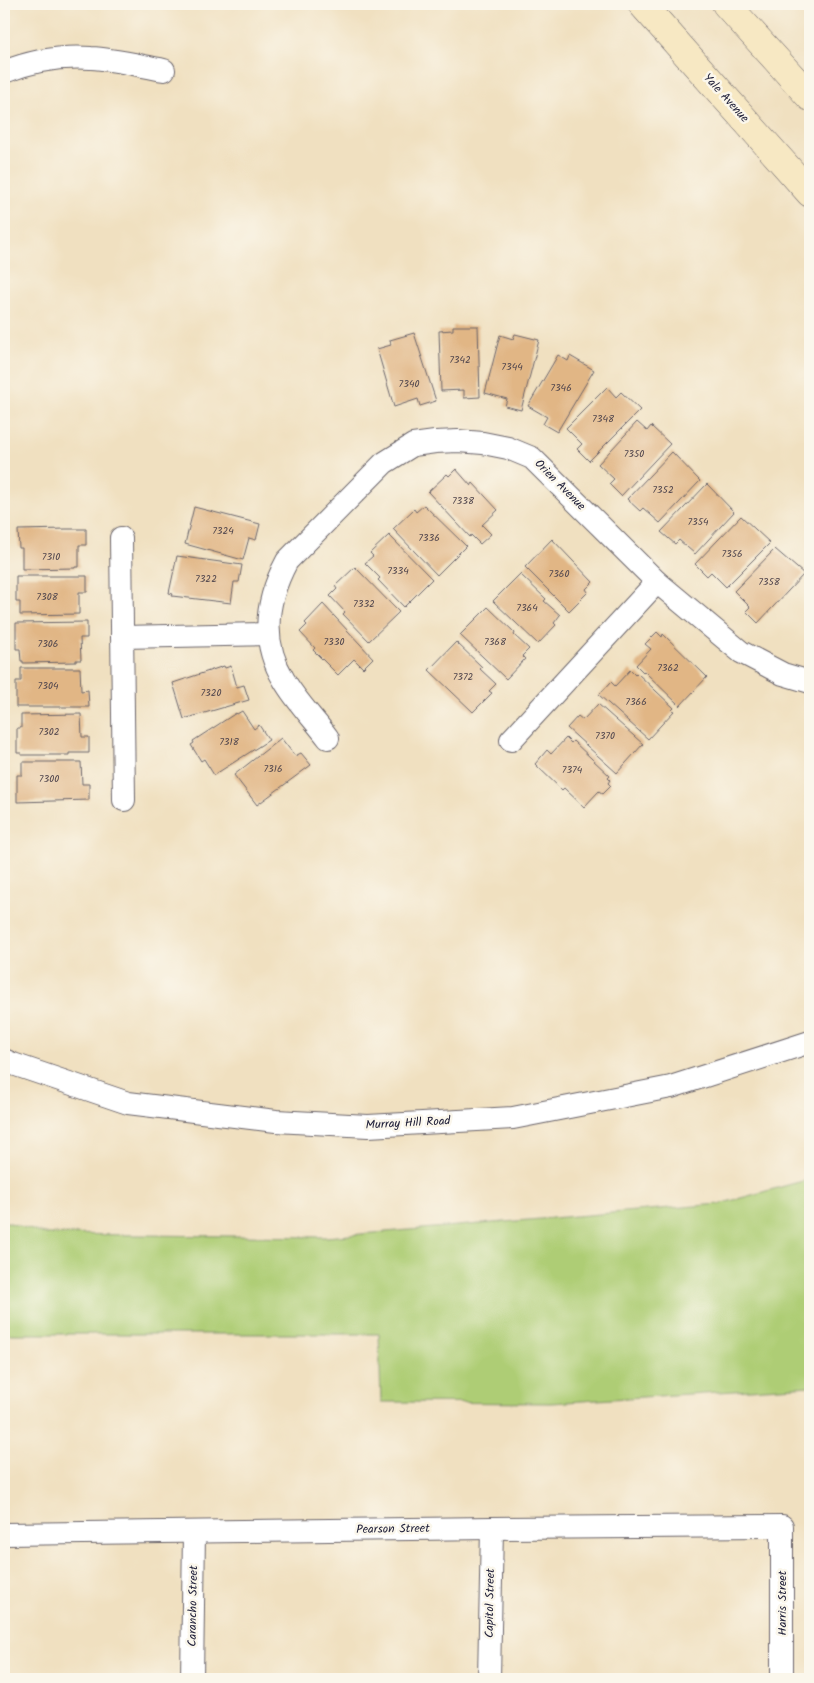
<svg xmlns="http://www.w3.org/2000/svg" width="814" height="1683" viewBox="0 0 814 1683" font-family="Kalam,sans-serif">
  <rect width="100%" height="100%" fill="#fbf7ec"/>
  <filter id="ink" filterUnits="userSpaceOnUse"><feTurbulence type="fractalNoise" baseFrequency=".02" numOctaves="2"/><feDisplacementMap in="SourceGraphic" scale="10" xChannelSelector="R" yChannelSelector="G"/><feConvolveMatrix kernelMatrix="1 2 1 2 8 2 1 2 1" color-interpolation-filters="sRGB"/></filter>
  <filter id="wash" filterUnits="userSpaceOnUse"><feTurbulence type="fractalNoise" baseFrequency=".0096" numOctaves="4" result="noise"/><feDisplacementMap in="SourceGraphic" scale="20" xChannelSelector="R" yChannelSelector="G"/><feGaussianBlur stdDeviation="1.12" result="paint"/><feColorMatrix in="noise" values="0 0 0 0 0 0 0 0 0 0 0 0 0 0 0 0 0 1.4 0 .05"/><feComposite in="paint" operator="in"/></filter>
  <g filter="url(#wash)">
    <rect width="100%" height="100%" fill="#f0e0c0"/>
    <!-- green -->
    <path fill="#aecd74" stroke="#687858" d="M810,1179V1386L551,1403L381,1402L379,1334H4V1221L44,1234L326,1237L719,1204Z"/>
    <g id="blocks">
      <!-- building -->
      <g fill="#e1b685">
        <path d="M453,326H478L480,397L464,398V390L441,391L439,331L453,330Z"/>
        <path d="M414,333L436,401L420,406L418,399L394,407L377,349L391,345L390,340Z"/>
        <path d="M515,334L539,340L521,410L505,406L507,399L485,393L500,335L513,339Z"/>
        <path d="M558,355L568,361L570,356L594,370L557,432L543,424L547,417L528,406Z"/>
        <path d="M607,387L616,397L621,392L640,410L589,461L577,449L582,444L566,428Z"/>
        <path d="M637,422L647,431L651,426L670,444L621,496L609,484L614,479L598,464Z"/>
        <path d="M672,452L700,481L660,523L643,508L640,511L627,499Z"/>
        <path d="M456,469L471,486L473,483L498,510L482,525L491,534L480,544L471,535L470,537L428,492L447,474L449,476Z"/>
        <path d="M707,484L734,512L695,554L679,540L675,544L661,532Z"/>
        <path d="M424,505L466,546L437,575L393,529L414,509L416,512Z"/>
        <path d="M194,507L260,524L256,540L249,538L243,560L185,544Z"/>
        <path d="M741,516L770,543L726,587L711,572L707,576L695,564Z"/>
        <path d="M66,529H86V545H79V567H75V568L22,569V548H19L18,530Z"/>
        <path d="M389,535L432,579L404,607L378,580L380,578L365,563L373,556L370,553Z"/>
        <path d="M552,539L593,582L586,589L588,592L569,611L525,567Z"/>
        <path d="M775,549L804,574L758,623L746,611L750,607L734,591Z"/>
        <path d="M177,556L242,565L239,582H234L231,603L172,596L173,594L169,593Z"/>
        <path d="M355,567L399,612L369,641L343,614L345,612L330,596L337,589L335,586Z"/>
        <path d="M520,574L546,599L544,601L560,615L554,623L556,625L538,644L493,601Z"/>
        <path d="M16,576H87V592H79V614L20,615V602H16Z"/>
        <path d="M323,604L373,658L363,668L354,659L338,675L313,650L315,648L300,632L307,625L305,623Z"/>
        <path d="M488,607L515,633L514,635L529,649L522,656L525,659L506,679L460,635Z"/>
        <path d="M87,622V638H80L81,660H76V662L23,663V661H21L20,649H16V623Z"/>
        <path d="M657,632L662,637L663,634L707,677L680,706L644,671L643,672L636,665L651,649L645,644Z"/>
        <path d="M456,642L482,667L480,669L496,684L489,691L492,693L473,712L429,670Z"/>
        <path d="M224,666L225,668L231,666L237,687L244,685L249,700L184,719L173,683Z"/>
        <path d="M21,668H80L81,691L88,690L89,707H16V681H21Z"/>
        <path d="M630,670L635,675L637,673L674,708L672,710L674,711L648,739L599,695L611,682L615,686Z"/>
        <path d="M598,704L643,744L617,773L567,728L578,716L583,720Z"/>
        <path d="M242,711L254,729L259,725L269,740L214,775L204,759L201,761L191,745L194,743L193,741L236,713L237,714Z"/>
        <path d="M81,714L82,737H89V753H69V755H21V753H17V728H21V715Z"/>
        <path d="M281,738L295,756L301,753L311,765L257,805L234,775Z"/>
        <path d="M566,738L571,743L573,741L610,776L608,778L610,780L608,783L611,786L603,794L599,791L584,807L564,788L562,790L535,764L547,750L551,754Z"/>
        <path d="M22,762H81L82,784H89V800L17,802V775H22Z"/>
      </g>
    </g>
  </g>
  <g filter="url(#ink)">
    <use href="#blocks" fill-opacity="0" stroke="#6a646a" stroke-width="1"/>
    <g fill="none" stroke-linecap="round" stroke-linejoin="round">
      <!-- street casing -->
      <g stroke="#6a646a" stroke-width="24">
        <g id="street">
          <path d="M4,72C31,61 62,56 91,58C114,59 141,66 164,70"/>
          <path d="M121,538L124,800"/>
          <path d="M122,637L268,634"/>
          <path d="M328,738C314,719 296,701 284,680C260,641 266,600 287,561L384,463L413,445L435,442L458,441L483,443L508,448L532,458L657,582L741,652L783,674L810,682"/>
          <path d="M511,740L657,582"/>
          <path d="M4,1060L13,1064L128,1103L276,1121L368,1126L513,1118L671,1087L810,1042"/>
          <path d="M4,1534L492,1528L782,1526V1679"/>
          <path d="M192,1679L194,1532"/>
          <path d="M489,1679L492,1528"/>
        </g>
      </g>
      <!-- secondary casing -->
      <g stroke="#6a646a" stroke-width="29">
        <g id="secondary">
          <path d="M642,4L810,193"/>
          <path d="M726,4L810,97"/>
        </g>
      </g>
      <!-- street -->
      <use href="#street" stroke="#fff" stroke-width="22"/>
      <!-- secondary -->
      <use href="#secondary" stroke="#f7e8c3" stroke-width="28"/>
    </g>
  </g>
  <g text-anchor="middle" dominant-baseline="central" stroke-width="5" stroke-linejoin="round" paint-order="stroke">
    <!-- number labels -->
    <g font-size="10" fill="#52474e">
      <text x="460" y="360">7342</text>
      <text x="512" y="367">7344</text>
      <text x="409" y="384">7340</text>
      <text x="561" y="388">7346</text>
      <text x="603" y="419">7348</text>
      <text x="634" y="454">7350</text>
      <text x="663" y="490">7352</text>
      <text x="463" y="501">7338</text>
      <text x="698" y="522">7354</text>
      <text x="223" y="531">7324</text>
      <text x="429" y="538">7336</text>
      <text x="732" y="554">7356</text>
      <text x="51" y="557">7310</text>
      <text x="398" y="571">7334</text>
      <text x="559" y="574">7360</text>
      <text x="206" y="579">7322</text>
      <text x="769" y="582">7358</text>
      <text x="47" y="597">7308</text>
      <text x="364" y="604">7332</text>
      <text x="527" y="608">7364</text>
      <text x="334" y="642">7330</text>
      <text x="495" y="642">7368</text>
      <text x="48" y="644">7306</text>
      <text x="668" y="668">7362</text>
      <text x="463" y="677">7372</text>
      <text x="48" y="686">7304</text>
      <text x="211" y="693">7320</text>
      <text x="636" y="702">7366</text>
      <text x="49" y="732">7302</text>
      <text x="605" y="736">7370</text>
      <text x="229" y="742">7318</text>
      <text x="273" y="769">7316</text>
      <text x="572" y="770">7374</text>
      <text x="49" y="779">7300</text>
    </g>
    <!-- street labels -->
    <g font-size="12" fill="#22223b" stroke="#fbf7ec">
      <text transform="translate(726 98) rotate(48)">Yale Avenue</text>
      <text transform="translate(560 485) rotate(45)">Orien Avenue</text>
      <text transform="translate(408 1123) rotate(-3)">Murray Hill Road</text>
      <text transform="translate(393 1529) rotate(-1)">Pearson Street</text>
      <text transform="translate(490 1603) rotate(-89)">Capitol Street</text>
      <text transform="translate(782 1603) rotate(-90)">Harris Street</text>
      <text transform="translate(193 1606) rotate(-89)">Carancho Street</text>
    </g>
  </g>
  <!-- margin -->
  <rect width="814" height="1683" fill="none" stroke="#fbf7ec" stroke-width="20"/>
</svg>
